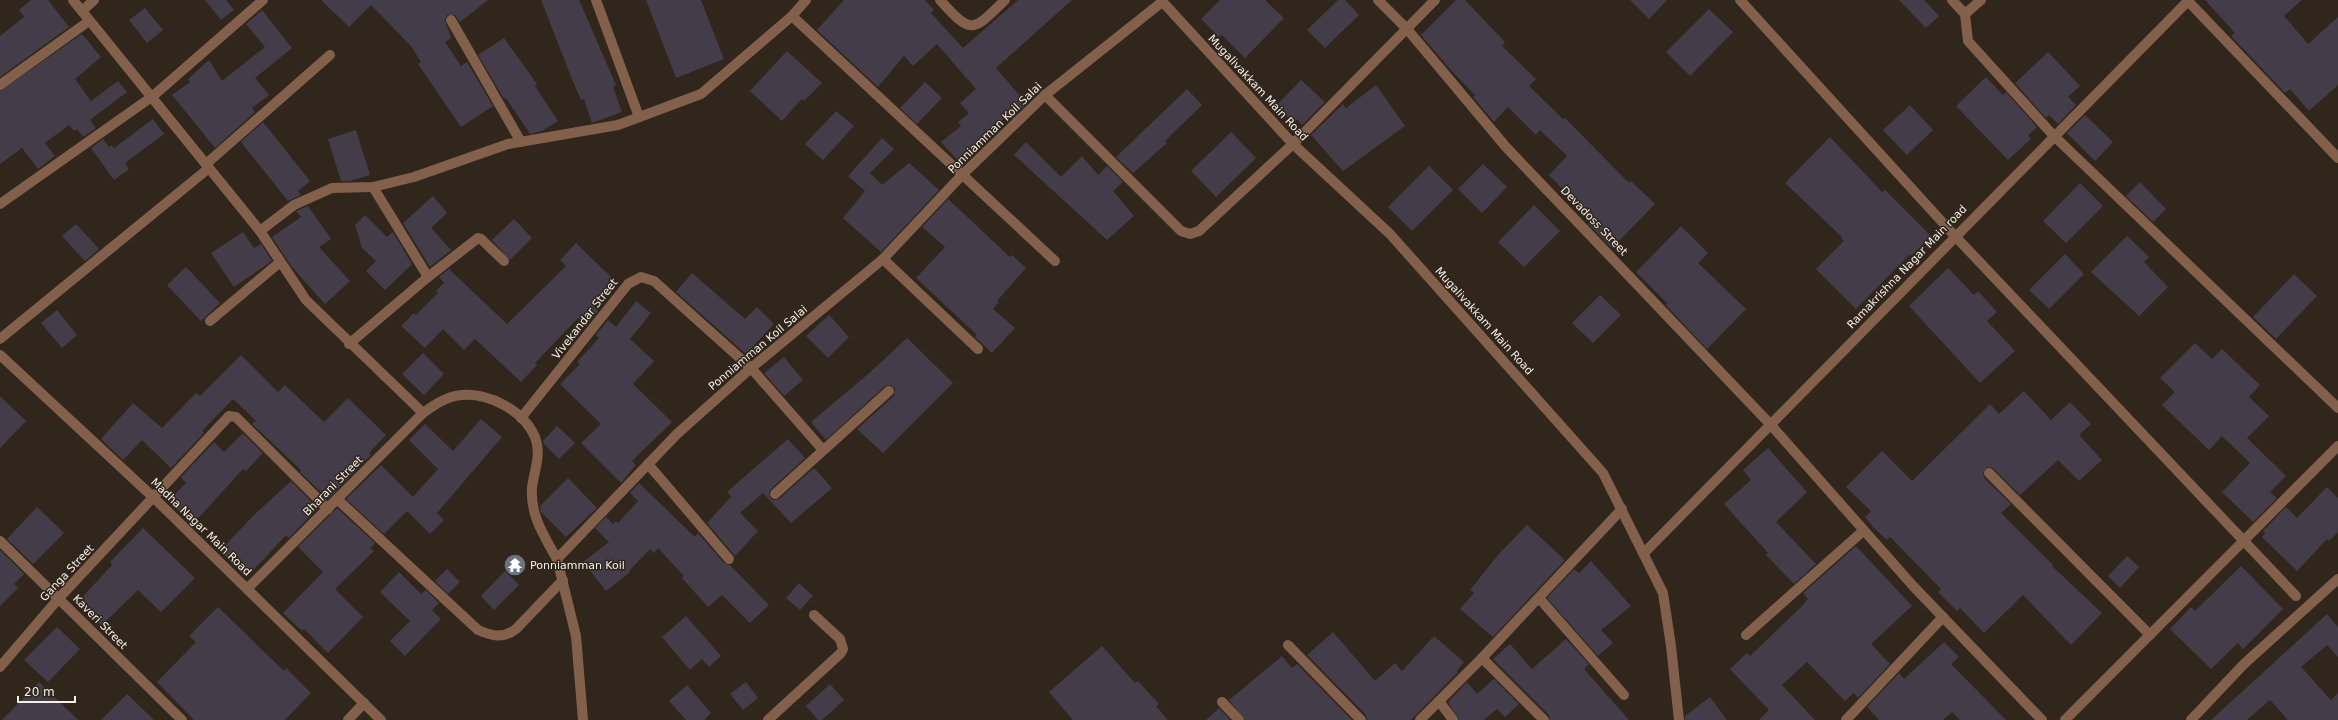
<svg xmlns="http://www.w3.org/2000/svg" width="2338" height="720" viewBox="0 0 2338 720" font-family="'DejaVu Sans',sans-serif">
  <rect width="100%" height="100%" fill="#30261c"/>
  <!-- building -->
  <g fill="#443c48">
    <path d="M31,0H48L69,27L0,77V36L24,17L19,10Z"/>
    <path d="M205,0H226L234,10L221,20Z"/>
    <path d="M321,0H488L460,22L455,15H447L445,20L451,38L445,42L461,66L467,62L493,106L461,127L418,64L421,62L411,46L371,5L349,27Z"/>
    <path d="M541,0H579L616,85L613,87L622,112L592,123L584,99L581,100L570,74Z"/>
    <path d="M646,0H701L724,59L676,78Z"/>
    <path d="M844,0H925L934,10L931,13L963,48L1018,0H1072L996,68L1027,104L1011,118L1008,115L958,161L941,142L961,126L958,122L969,113L960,103L976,89L937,44L913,66L904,56L878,87L817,30Z"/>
    <path d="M1220,0H1265L1284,18L1245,58L1222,35L1219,37L1201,19Z"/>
    <path d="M1338,0H1345L1359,15L1325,48L1307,30Z"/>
    <path d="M1456,0H1465L1505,42L1502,46L1536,79L1529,86L1563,119L1565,118L1629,183L1631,181L1655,204L1612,248L1588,224L1592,220L1549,175L1567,156L1540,130L1536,135L1508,107L1494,122L1473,97L1475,95L1449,68L1421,35Z"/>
    <path d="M1630,0H1667L1649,19Z"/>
    <path d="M1899,0H1924L1939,16L1926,28Z"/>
    <path d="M2205,0H2302L2284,16L2308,44L2338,17V85L2309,111L2290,89L2285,93L2231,36L2235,33Z"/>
    <path d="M145,8L163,30L147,43L129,20Z"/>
    <path d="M1709,9L1733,32L1690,76L1666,52Z"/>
    <path d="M262,10L292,48L255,78L269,95L252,108L255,112L215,148L172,95L190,82L188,79L209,60L222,81L265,47L246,24Z"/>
    <path d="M82,34L101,57L75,79L91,101L118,81L127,92L90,120L96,128L83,137L77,129L74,131L69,125L45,143L55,156L38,169L22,148L0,164V91Z"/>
    <path d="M504,38L537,84L535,86L558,121L542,131L530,134L506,98L504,99L478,55Z"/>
    <path d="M787,51L822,83L804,101L802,99L782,121L750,91Z"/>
    <path d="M2048,52L2080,86L2068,97L2076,105L2058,124L2049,115L2046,118L2015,83Z"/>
    <path d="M1986,77L2003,95L2006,92L2037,127L2028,135L2031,139L2008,160L1956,106Z"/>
    <path d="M1301,80L1325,102L1302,125L1297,119L1294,123L1276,106Z"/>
    <path d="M925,82L942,98L917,124L900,108Z"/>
    <path d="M1376,85L1405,126L1343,171L1311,135L1343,104L1346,108Z"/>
    <path d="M1187,89L1202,105L1165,141L1167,143L1133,173L1116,157Z"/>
    <path d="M1910,105L1933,130L1907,155L1883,130Z"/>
    <path d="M836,111L854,126L823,160L805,144Z"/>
    <path d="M2085,115L2113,142L2095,161L2067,133Z"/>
    <path d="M153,119L164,134L125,163L129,169L114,180L91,148L103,139L109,147L111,145L114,148Z"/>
    <path d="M263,122L310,181L298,191L301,195L288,201L241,142Z"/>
    <path d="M356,130L370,175L350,181H341L328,139Z"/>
    <path d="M1231,132L1256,158L1216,197L1191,171Z"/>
    <path d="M1830,137L1882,192L1885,190L1931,236L1911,256L1910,254L1856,309L1816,269L1844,241L1841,238L1842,237L1785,183Z"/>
    <path d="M882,138L894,149L870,173L882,185L909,163L939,190L881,252L843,218L865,191L848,176Z"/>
    <path d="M1026,142L1061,177L1082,156L1098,175L1107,166L1123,182L1113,191L1134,216L1107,240L1014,155Z"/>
    <path d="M1483,164L1507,187L1482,213L1458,189Z"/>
    <path d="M1429,166L1453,190L1412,231L1388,207Z"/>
    <path d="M2140,182L2166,209L2153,222L2126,196Z"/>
    <path d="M2080,183L2103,206L2066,243L2043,221Z"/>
    <path d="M433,196L447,213L431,228L451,250L430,267L403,223Z"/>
    <path d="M948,199L1010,257L1012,255L1026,268L997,301L999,302L993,309L1015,328L992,353L975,337L977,335L916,278L945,247L922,227Z"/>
    <path d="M1534,205L1560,231L1524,267L1498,242Z"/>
    <path d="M308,206L331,239L319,247L350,281L325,304L291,266L272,237L301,217L296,211Z"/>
    <path d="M365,215L387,237L393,232L412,264L385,290L366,271L376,261L362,248L355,225Z"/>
    <path d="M514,219L532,238L510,260L492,240Z"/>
    <path d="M76,224L99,249L85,261L62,236Z"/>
    <path d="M1681,226L1708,253L1698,263L1746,309L1707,349L1666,305L1667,303L1636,272Z"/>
    <path d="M243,232L254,248L261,244L272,261L234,287L211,253Z"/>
    <path d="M2127,236L2149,257L2144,262L2168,287L2139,316L2091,272Z"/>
    <path d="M576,243L616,282L596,303L594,307L598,311L586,326L578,318L535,363L537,365L521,382L475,339L464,350L443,329L425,348L401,326L414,313L416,315L438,293L436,291L444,283L439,277L449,269L507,324L566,266L560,260Z"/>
    <path d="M2065,254L2084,274L2049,309L2029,290Z"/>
    <path d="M186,267L220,303L201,321L167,285Z"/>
    <path d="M1948,268L1974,295L1978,291L1997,312L1987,321L2015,351L1980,383L1909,306Z"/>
    <path d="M692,273L745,319L757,307L774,324L746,354L676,292Z"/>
    <path d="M2294,274L2317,296L2276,339L2253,317Z"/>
    <path d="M1600,295L1621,315L1593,343L1572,323Z"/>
    <path d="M636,301L651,313L630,339L654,361L633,384L672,422L632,461L636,465L621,483L581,443L601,424L560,384L580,364L577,362L599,338L596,335L608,320L616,327Z"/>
    <path d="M57,310L77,335L62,348L41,323Z"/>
    <path d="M829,315L849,337L828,358L806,336Z"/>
    <path d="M907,338L953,383L883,453L857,429L894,396L895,389L891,385L885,386L826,440L811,422L867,375Z"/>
    <path d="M2195,343L2212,359L2222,349L2260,385L2249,397L2269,416L2247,438L2286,476L2270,492L2277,498L2253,522L2222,492L2250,463L2222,436L2209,450L2162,405L2175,392L2160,378Z"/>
    <path d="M423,353L444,374L424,395L402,374Z"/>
    <path d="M241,355L278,392L285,385L324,422L348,398L386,435L369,453L371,455L328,499L300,472L301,470L252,424L256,421L233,399L202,431L204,433L171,468L142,440L123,460L101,439L133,403L162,428L196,393L200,396Z"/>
    <path d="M784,357L803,380L784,396L764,373Z"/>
    <path d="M2024,391L2051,420L2070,402L2091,424L2079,435L2102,460L2079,481L2058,460L2020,495L1993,468L1987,467L1983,472L1984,478L2011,504L2001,513L2053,565L2052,566L2102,613L2071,645L2023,595L1984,633L1960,608L1957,611L1938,592L1941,589L1890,537L1887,540L1874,528L1865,517L1871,511L1846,487L1882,451L1912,481L1990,404L1999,414Z"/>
    <path d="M0,396L26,421L0,448Z"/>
    <path d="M481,419L502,437L437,513L444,520L430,534L407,511L384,534L346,499L381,465L413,497L438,469L409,440L425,424L453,451Z"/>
    <path d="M557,426L575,443L559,459L544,444L543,441Z"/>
    <path d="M243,433L263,453L246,471L243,469L193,524L168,501L186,483L181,477L214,442L224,452Z"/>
    <path d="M788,439L805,458L771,489L769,492L770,498L773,500L779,499L814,468L832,488L791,523L763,493L740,513L758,531L735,556L707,523L731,497L727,492Z"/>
    <path d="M1768,448L1807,492L1776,522L1816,564L1794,584L1766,555L1768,553L1724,504L1751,480L1743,470Z"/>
    <path d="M568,478L597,508L566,537L541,512L540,506Z"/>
    <path d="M291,481L318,508L289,538L286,535L247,577L220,551L254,515Z"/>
    <path d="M639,483L695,537L698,533L724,563L730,565L769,605L750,623L722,595L708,607L682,578L684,576L658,548L654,553L650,549L629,571L630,572L606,591L583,562L609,542L595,528L606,517L613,524L616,521L618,523L638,501L630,493Z"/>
    <path d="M2327,487L2338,498V532L2329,541L2327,539L2297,571L2262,537L2265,533L2263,531L2286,507L2297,518Z"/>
    <path d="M37,507L64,533L33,564L7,539Z"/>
    <path d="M337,508L375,543L370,548L374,551L335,589L363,617L328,653L304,629L302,631L283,613L323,572L298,547Z"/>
    <path d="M1527,525L1565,560L1493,637L1460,609L1474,593L1470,590L1498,555Z"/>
    <path d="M143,528L195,578L161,612L138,590L101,626L77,603L112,565L110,562Z"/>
    <path d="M1856,546L1912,606L1871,644L1890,664L1858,698L1854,693L1845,701L1807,662L1782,685L1815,720H1759L1769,710L1730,669L1747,653L1750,656L1801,607L1808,599L1803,593Z"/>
    <path d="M0,550L24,574L14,584L18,588L0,606Z"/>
    <path d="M2127,556L2139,567L2120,588L2108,576Z"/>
    <path d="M1591,561L1631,606L1601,630L1613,643L1598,656L1547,598L1574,569L1579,573Z"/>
    <path d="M2241,566L2283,609L2243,649L2238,643L2211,669L2170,629L2191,607L2195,611Z"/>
    <path d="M447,569L460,582L448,594L435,581Z"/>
    <path d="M505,571L519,585L494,610L481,596Z"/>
    <path d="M399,572L421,594L426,590L439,603L432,610L441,619L405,656L390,641L410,621L380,592Z"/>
    <path d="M799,583L813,596L800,610L786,598Z"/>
    <path d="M218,607L284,671L286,668L311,693L285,720H194L157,682L196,642L189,636Z"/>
    <path d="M2327,614L2338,627V657L2327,645L2301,667L2331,700L2338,693V720H2288L2270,700L2247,720H2211Z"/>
    <path d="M686,616L721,656L709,667L702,659L690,670L662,637Z"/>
    <path d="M57,627L80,649L48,682L24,660Z"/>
    <path d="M1333,632L1375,681L1395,663L1402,671L1434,636L1464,662L1457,671L1458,672L1411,720H1367L1366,715L1307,655Z"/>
    <path d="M1566,639L1589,664L1584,669L1629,720H1550L1549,715L1493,659L1510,644L1532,669Z"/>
    <path d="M1944,642L1959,657L1951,664L2006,720H1960L1952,712L1943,720H1879L1867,707L1899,673L1904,679Z"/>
    <path d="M1102,646L1135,683L1138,681L1159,704L1156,706L1168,720H1073L1049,692Z"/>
    <path d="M1282,656L1292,668L1297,664L1352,720H1245L1229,700Z"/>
    <path d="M1494,679L1519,704L1505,717L1497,709L1484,720H1459L1448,702L1467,682L1477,694Z"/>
    <path d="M39,682L78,720H2Z"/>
    <path d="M746,682L758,698L743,710L730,694Z"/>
    <path d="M830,684L844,700L822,720H818L806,706Z"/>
    <path d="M687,685L711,713L704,720H686L669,701Z"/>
    <path d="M127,694L154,720H101Z"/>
    <path d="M1710,697L1727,720H1685V716Z"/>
    <path d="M1219,708L1230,720H1206Z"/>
  </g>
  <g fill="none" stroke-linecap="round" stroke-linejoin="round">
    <!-- minor -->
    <g stroke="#82604b" stroke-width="10">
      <path d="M73,0L260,231L294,205L332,188L373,187L414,177L508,144L618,125L701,94L792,16L806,0"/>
      <path d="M596,0L639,117"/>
      <path d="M940,0C972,36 973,31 1005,0"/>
      <path d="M1378,0L1407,29L1506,147L1770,424L1914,587L2042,720"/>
      <path d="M1740,0L1954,235L2296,596"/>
      <path d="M1952,0L1965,14L1968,41L2053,135L2338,408"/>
      <path d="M2187,0L2338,158"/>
      <path d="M82,11L94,0"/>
      <path d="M1965,14L1981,0"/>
      <path d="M792,16L1055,261"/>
      <path d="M451,20L521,142"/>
      <path d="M0,85L89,21"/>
      <path d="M1045,95L1181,231L1190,234L1199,231L1293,144L1435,0"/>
      <path d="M206,164L330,55"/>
      <path d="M373,187L428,277"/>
      <path d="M0,204L153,96L263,0"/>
      <path d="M260,231L306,300L423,413"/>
      <path d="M883,259L978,349"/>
      <path d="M210,321L279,263"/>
      <path d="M0,339L209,168"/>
      <path d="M349,344L428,277L478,238L481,239L504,261"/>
      <path d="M521,418L628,284L641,277L654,281L751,368L823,450"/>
      <path d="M648,464L729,559"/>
      <path d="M1989,473L2150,635"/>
      <path d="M775,494L889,391"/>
      <path d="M337,499L478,630C492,636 503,639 516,629L563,580"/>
      <path d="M0,541L182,720"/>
      <path d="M1644,553L2189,0"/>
      <path d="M557,559L576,636L583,720"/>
      <path d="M247,589L423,413C434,405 447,396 462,395C489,393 523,410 535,437C542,455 534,470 532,488C530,515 544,536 557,559L677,434L751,368L883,259L962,175L1045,95L1162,2"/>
      <path d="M1539,598L1624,695"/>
      <path d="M1746,635L1863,531"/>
      <path d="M1288,645L1361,720"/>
      <path d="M1482,658L1544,720"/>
      <path d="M0,667L59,598L229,416L236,417L328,509"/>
      <path d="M1439,701L1453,720"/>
      <path d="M1222,702L1239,720"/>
      <path d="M348,720L364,703"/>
      <path d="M768,720L841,653L843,649L840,639L814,615"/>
      <path d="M1420,720L1482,658L1622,509"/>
      <path d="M1846,720L1943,617"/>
      <path d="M2065,720L2338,446"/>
      <path d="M2191,720L2244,664L2338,579"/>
    </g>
    <!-- tertiary -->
    <g stroke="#82604b" stroke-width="10">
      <path d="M1161,0L1293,144L1390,234L1603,473L1663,593L1671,646L1679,720"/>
      <path d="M0,355L153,497L381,720"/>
    </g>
  </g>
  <!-- icons -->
  <defs>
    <g id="temple-disc" transform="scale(1.15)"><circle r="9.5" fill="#6b7280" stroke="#30261c"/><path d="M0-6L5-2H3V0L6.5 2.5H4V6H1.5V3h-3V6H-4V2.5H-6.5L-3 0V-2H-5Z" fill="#fff"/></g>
  </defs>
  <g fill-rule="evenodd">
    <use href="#temple-disc" x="515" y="565"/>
  </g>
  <g text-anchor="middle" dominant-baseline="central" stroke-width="3" stroke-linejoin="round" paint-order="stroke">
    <!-- street labels -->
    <g font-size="11" fill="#f5efe9" stroke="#30261c">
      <text transform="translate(1258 88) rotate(47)">Mugalivakkam Main Road</text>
      <text transform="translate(995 128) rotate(-44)">Ponniamman Koil Salai</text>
      <text transform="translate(1594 221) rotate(46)">Devadoss Street</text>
      <text transform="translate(1907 267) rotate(-46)">Ramakrishna Nagar Main road</text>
      <text transform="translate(585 319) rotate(-52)">Vivekandar Street</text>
      <text transform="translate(1484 321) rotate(48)">Mugalivakkam Main Road</text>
      <text transform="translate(758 348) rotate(-40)">Ponniamman Koil Salai</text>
      <text transform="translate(333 486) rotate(-45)">Bharani Street</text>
      <text transform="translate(201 527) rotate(44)">Madha Nagar Main Road</text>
      <text transform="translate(67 573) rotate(-47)">Ganga Street</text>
      <text transform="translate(100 622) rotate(45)">Kaveri Street</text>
    </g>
    <!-- poi labels -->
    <g font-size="11" fill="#f5efe9" stroke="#30261c" text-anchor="start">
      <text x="530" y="565">Ponniamman Koil</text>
    </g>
  </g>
  <!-- scale -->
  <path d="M18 696v6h57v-6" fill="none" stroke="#f5efe9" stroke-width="2"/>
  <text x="24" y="696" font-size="12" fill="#f5efe9" stroke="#30261c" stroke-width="3" paint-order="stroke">20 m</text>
</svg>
